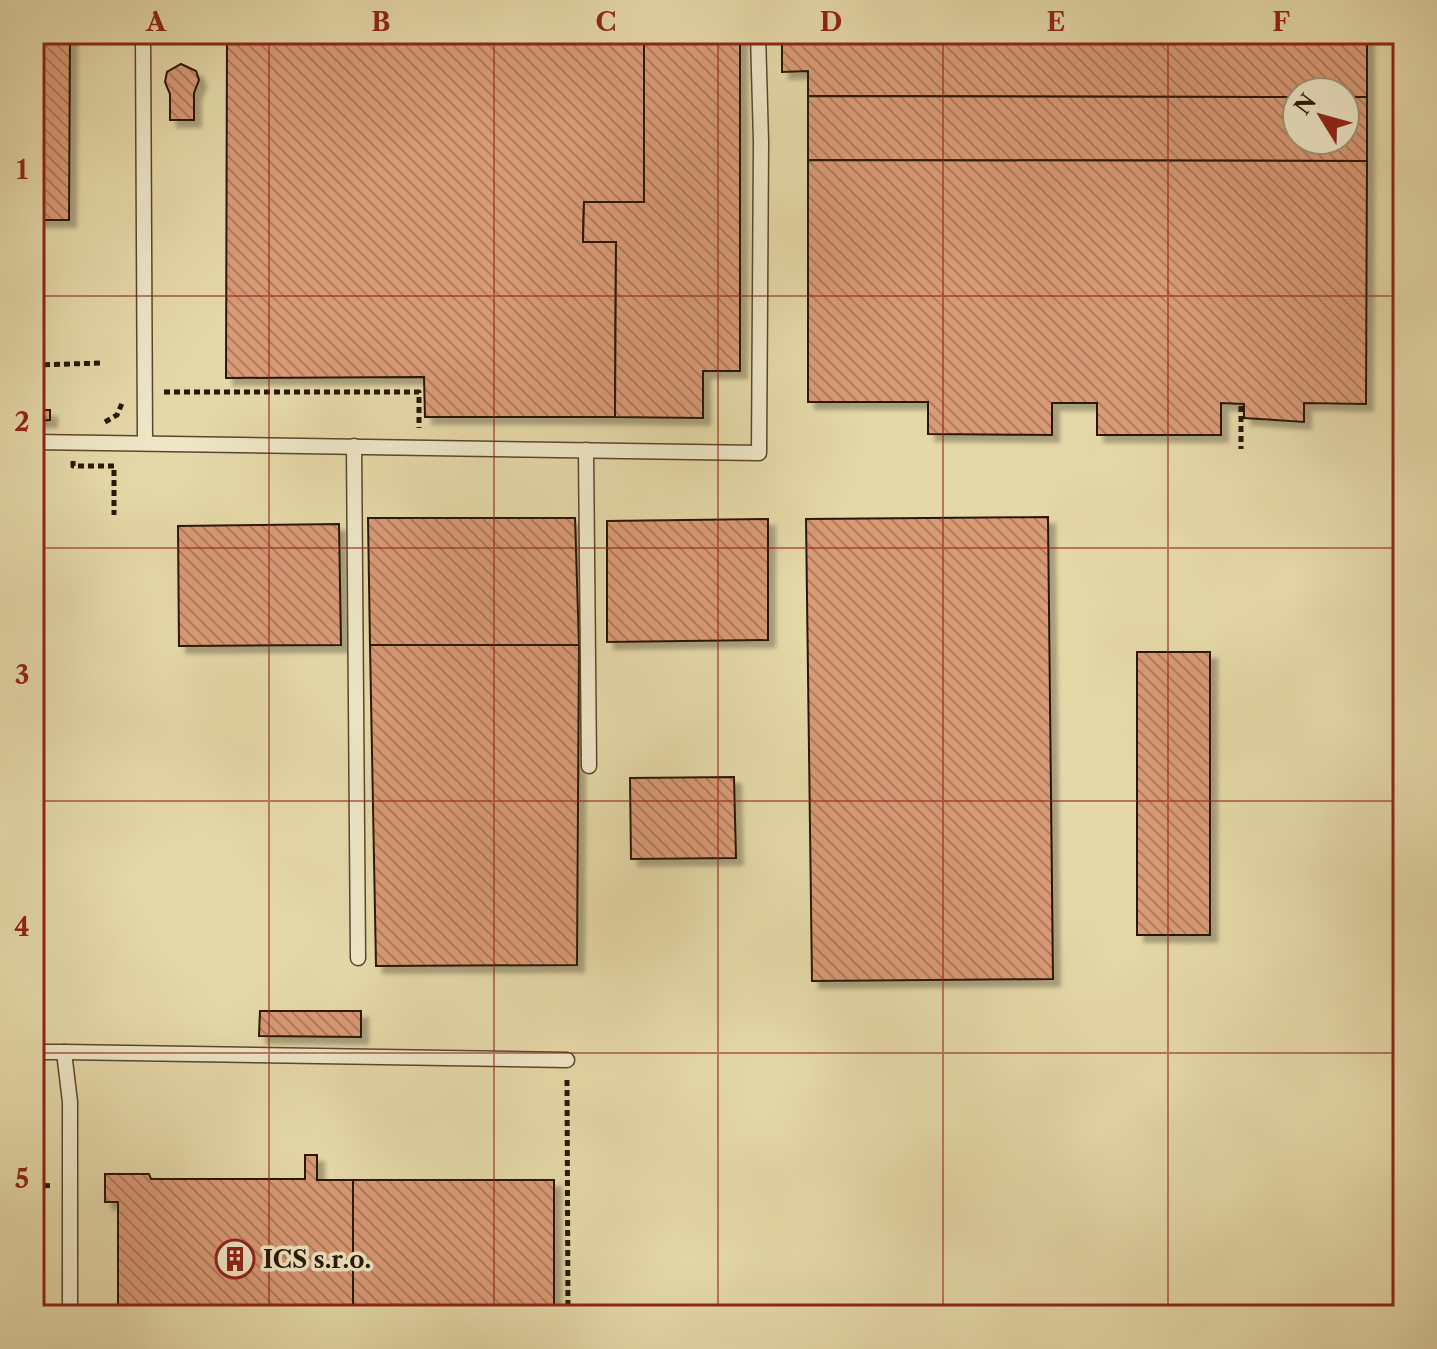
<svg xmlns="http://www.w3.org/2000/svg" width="1437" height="1349" viewBox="0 0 1437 1349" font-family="'Libre Caslon Text',serif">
  <defs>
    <pattern id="building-back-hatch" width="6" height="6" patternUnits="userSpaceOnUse" patternTransform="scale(2)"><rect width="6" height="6" fill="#d99a76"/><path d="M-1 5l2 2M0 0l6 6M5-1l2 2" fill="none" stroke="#b07d5f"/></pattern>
    <filter id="shadow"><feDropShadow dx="7" dy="7" stdDeviation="2" flood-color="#0004"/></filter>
  </defs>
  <rect width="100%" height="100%" fill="#e5d8a8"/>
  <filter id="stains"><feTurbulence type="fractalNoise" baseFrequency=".0025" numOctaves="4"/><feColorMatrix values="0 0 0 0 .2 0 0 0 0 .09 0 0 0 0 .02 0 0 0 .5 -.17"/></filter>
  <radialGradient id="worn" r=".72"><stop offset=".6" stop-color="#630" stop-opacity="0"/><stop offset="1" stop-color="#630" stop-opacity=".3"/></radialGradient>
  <!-- building -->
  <g fill="url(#building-back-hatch)" stroke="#2b1703" stroke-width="2" filter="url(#shadow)">
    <path d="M34,34H70L69,220H34Z"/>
    <path d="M782,34H1367V97H1345V92H1297V97L808,96V71L782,72Z"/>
    <path d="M227,36L644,37V202H584L583,242H616L615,417H425L424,377L226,378Z"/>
    <path d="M644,37H740V371H703V418L615,417L616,242H583L584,202H644Z"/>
    <path d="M181,64L196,71L199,80L194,93V120H170V94L165,82L167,72Z"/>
    <path d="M808,96L1297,97V140H1345V97H1367V161L808,160Z"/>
    <path d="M808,160L1367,161L1366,404L1304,403V422L1244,418V404L1221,403V435H1097V403H1052V435L928,434V402H808Z"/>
    <path d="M34,410H50V420L34,421Z"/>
    <path d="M1048,517L1053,979L812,981L806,519Z"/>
    <path d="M368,518H575L579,645H370Z"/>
    <path d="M768,519V640L607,642V521Z"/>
    <path d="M339,524L341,645L179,646L178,526Z"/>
    <path d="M370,645H579L577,965L376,966Z"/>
    <rect x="1137" y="652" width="73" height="283"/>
    <path d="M734,777L736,858L631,859L630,778Z"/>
    <path d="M260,1011H361V1037L259,1036Z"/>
    <path d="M305,1155H317V1180H353V1315H118V1202H105V1174H149L151,1179H305Z"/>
    <rect x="353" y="1180" width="201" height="135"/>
  </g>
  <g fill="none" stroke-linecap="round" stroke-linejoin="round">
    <!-- lane casing -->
    <g stroke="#5a472c" stroke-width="17">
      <g id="lane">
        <path d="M143,34L145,443"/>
        <path d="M34,442L759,453L761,142L758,34"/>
        <path d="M354,446L358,958"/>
        <path d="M586,450L589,766"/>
        <path d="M34,1052H64L70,1102V1315"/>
        <path d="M64,1052L567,1060"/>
      </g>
    </g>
    <!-- path -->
    <g stroke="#2b1703" stroke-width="5" stroke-dasharray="6 4" stroke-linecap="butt">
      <path d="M34,365L103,363"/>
      <path d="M164,392H419V428"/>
      <path d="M1241,406V449"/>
      <path d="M105,422L117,415L123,401"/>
      <path d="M73,461V466H114V515"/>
      <path d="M567,1080L568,1315"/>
      <path d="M34,1185L53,1186"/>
    </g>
    <!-- lane -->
    <use href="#lane" stroke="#eee6c6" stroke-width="14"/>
  </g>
  <!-- grid -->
  <path fill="none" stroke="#8f2418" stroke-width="2" stroke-opacity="0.55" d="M269,34V1315M494,34V1315M718,34V1315M943,34V1315M1168,34V1315M34,296H1403M34,548H1403M34,801H1403M34,1053H1403"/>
  <!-- icons -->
  <defs>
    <g id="building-ring" transform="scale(2)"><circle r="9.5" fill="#eee6c6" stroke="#8f2418" stroke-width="1.5"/><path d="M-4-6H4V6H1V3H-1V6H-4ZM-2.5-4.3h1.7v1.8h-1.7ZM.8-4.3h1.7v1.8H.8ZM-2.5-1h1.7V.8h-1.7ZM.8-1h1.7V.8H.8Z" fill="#8f2418"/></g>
  </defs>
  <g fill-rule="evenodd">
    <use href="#building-ring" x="235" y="1259"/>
  </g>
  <g text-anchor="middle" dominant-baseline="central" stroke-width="7" stroke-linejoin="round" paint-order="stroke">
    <!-- poi labels -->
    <g font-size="24" font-weight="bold" fill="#2b1703" stroke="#eee6c6" text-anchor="start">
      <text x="263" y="1259">ICS s.r.o.</text>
    </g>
  </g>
  <!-- margin -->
  <rect width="1437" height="1349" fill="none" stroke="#e5d8a8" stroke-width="88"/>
  <!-- north arrow -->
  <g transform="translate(1321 116) rotate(307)"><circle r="38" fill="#eee6c6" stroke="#a09378" stroke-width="2"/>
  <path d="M0-6L14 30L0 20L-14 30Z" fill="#8f2418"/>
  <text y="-12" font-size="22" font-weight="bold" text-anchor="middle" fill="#2b1703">N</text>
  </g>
  <rect x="44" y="44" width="1349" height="1261" fill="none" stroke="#8f2418" stroke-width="3"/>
  <g font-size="26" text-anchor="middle" font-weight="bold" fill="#8f2418">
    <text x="156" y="31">A</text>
    <text x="381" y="31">B</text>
    <text x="606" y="31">C</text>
    <text x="831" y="31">D</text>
    <text x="1056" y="31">E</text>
    <text x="1281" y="31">F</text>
    <text x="22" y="179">1</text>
    <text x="22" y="431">2</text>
    <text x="22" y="684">3</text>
    <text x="22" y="936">4</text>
    <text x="22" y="1188">5</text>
  </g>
  <rect width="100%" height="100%" filter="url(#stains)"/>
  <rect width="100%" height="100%" fill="url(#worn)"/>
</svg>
